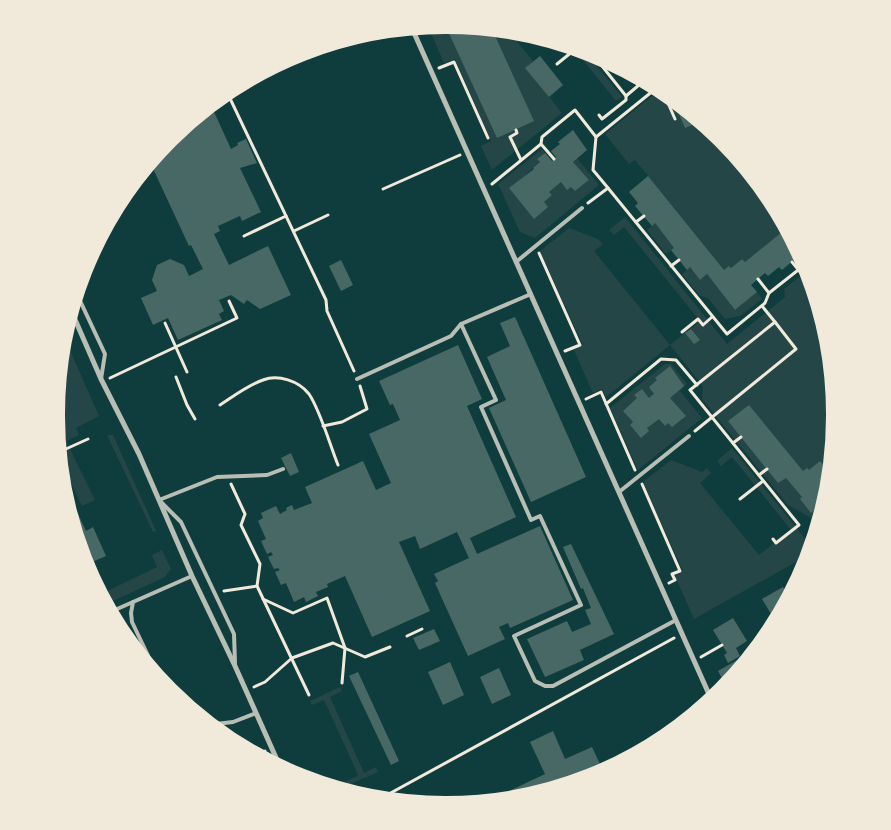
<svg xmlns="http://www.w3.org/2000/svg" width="891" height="830" viewBox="0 0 891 830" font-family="Arial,sans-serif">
  <rect width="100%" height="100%" fill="#0f3d3e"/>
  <!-- green -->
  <g fill="#244646">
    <path d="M446,23L514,29L510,33L533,61L526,68L562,113L492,170L481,146L491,141L455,59L444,63L430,31L433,24Z"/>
    <path d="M571,45L582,48L622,97L616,101Z"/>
    <path d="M608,59L632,72L634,75L639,76L624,78Z"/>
    <path d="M662,88L665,90L670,100L674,98L723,138L772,197L788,227L745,262L742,259L731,268L724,270L635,160L629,164L605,134Z"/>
    <path d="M542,149L545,153L537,159L540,162L526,174L536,186L552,195L549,192L561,182L571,187L575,191L589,180L573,162L577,158L599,185L535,238L520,232L498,184Z"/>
    <path d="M625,217L727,344L785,297L784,289L799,277L820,304L812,309L823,335L829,333L831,339L838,415L830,492L826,507L811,518L788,505L702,399L703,386L670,345L606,397L602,389L593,393L574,350L583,345L540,251L569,228L598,239L603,244L594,251L670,345L700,321L624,227L614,235L609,230Z"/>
    <path d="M655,223L674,248L666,254L647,230Z"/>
    <path d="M690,267L700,280L707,274L735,310L757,292L762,299L740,316L725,319L709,299L699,295L682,274Z"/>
    <path d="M62,332L99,416L76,428L79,435L67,441L68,444L56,449L53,415L55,399L63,392L57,378Z"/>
    <path d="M665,364H671L687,384L680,391L702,418L638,470L610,408Z"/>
    <path d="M107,435H113L156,531L153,532Z"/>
    <path d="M732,448L811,546L814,544L812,553L694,619L675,576L683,571L643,482L671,460L702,472L707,468L711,473L700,483L759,555L791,530L732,457L721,466L717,461Z"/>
    <path d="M70,449L95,500L82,506L58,455Z"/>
    <path d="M162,550L171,569L165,577L104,605L99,595L157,567L152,555Z"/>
    <path d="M340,687L342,691L330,697L364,773L376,767L378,772L348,785L346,781L358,776L356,770L324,700L312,705L310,701Z"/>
  </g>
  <!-- building -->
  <g fill="#486865">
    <path d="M459,24L491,27L534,121L497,138L447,29Z"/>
    <path d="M540,56L563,85L549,97L525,68Z"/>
    <path d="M680,102L702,121L685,128L675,105Z"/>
    <path d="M210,103L231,149L238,145L237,143L246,139L257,163L240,168L261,212L242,221L240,216L218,226L220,231L214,234L229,265L268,246L291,295L260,309L247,300L244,304L231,295L219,300L224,311L219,314L222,320L178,340L168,318L153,325L141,298L157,291L152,280L157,265L170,259L184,265L189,276L203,269L191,245L189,246L149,160L168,137Z"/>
    <path d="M573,130L587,150L573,162L589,180L575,191L571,187L567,190L561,182L549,192L552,195L544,202L548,207L534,219L509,188L534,169L533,168L540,162L537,159L545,153L552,161L556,157L551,151L560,144L558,142Z"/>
    <path d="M648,176L724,270L729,266L731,268L742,259L745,262L788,227L802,253L782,270L779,267L768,276L765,273L751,285L757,292L735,310L707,274L700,280L690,267L687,270L671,250L674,248L655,223L652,226L635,206L638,203L629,192Z"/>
    <path d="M341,260L353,285L341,291L329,266Z"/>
    <path d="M820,305L829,333L823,335L811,309Z"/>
    <path d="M515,317L586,477L531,502L489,408L506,400L487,357L510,346L500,323Z"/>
    <path d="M691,329L700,340L694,344L685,333Z"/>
    <path d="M458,345L482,399L467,406L516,517L470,538L477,554L540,526L573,600L510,628L508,623L499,627L505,639L468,656L435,583L438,581L434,574L469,558L457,532L420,549L415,536L399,542L430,611L372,637L345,576L327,584L328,587L316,592L318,596L306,602L304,597L294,602L286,583L281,585L275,572L280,570L278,568L274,569L268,557L273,555L271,552L267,554L261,541L266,539L258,521L263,518L261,513L276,506L280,514L287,510L286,508L292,505L294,510L312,503L305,487L363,461L376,490L391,483L369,434L400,420L393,404L390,405L379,381Z"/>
    <path d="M670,366L684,386L670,398L686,416L672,427L668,423L665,426L659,419L647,428L649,431L641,438L630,425L633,422L623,411L637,398L634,395L642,389L649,398L654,394L649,387L657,380L655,378Z"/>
    <path d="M749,405L803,471L807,468L809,470L820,461L823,464L830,459L827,455L835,448L831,485L824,490L829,496L828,500L811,513L800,499L802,497L786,478L778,483L728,421Z"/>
    <path d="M291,453L299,472L290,476L281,458Z"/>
    <path d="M59,473L86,531L93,527L106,556L83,566L60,491Z"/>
    <path d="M571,544L614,634L580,650L584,660L545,677L527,639L567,621L572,632L591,624L585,610L591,608L583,588L581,589L563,547Z"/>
    <path d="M783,587L790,599L777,624L762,599Z"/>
    <path d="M733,618L747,641L736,648L740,656L728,663L724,655L727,653L713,630Z"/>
    <path d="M434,629L440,641L419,650L413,638Z"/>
    <path d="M751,652L753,656L733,680L725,684L718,671Z"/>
    <path d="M450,662L464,695L443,705L428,672Z"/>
    <path d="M499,668L511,695L492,704L480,677Z"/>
    <path d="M358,672L399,761L391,765L349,676Z"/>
    <path d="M553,731L565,759L592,747L600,764L574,777L577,783L554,790L551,785L531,794L532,797L522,800L482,804L545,774L530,742Z"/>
  </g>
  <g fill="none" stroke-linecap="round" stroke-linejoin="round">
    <!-- path -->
    <g stroke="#f1e9da" stroke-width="3">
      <path d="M590,51L626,96L646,79"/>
      <path d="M557,64L578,47"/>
      <path d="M439,68L454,62L488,138"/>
      <path d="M661,87L675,119"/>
      <path d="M226,90L326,300L327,311L354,371"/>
      <path d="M599,115L602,119L626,100V96"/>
      <path d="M516,130L517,133L510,137L521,160"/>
      <path d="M596,137L659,86"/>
      <path d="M541,144L554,159"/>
      <path d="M139,173L145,170L143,167"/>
      <path d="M492,184L541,144L542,137L575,110L596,137L593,170L608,188L588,203"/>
      <path d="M608,188L727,334L765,303L769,293L807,263"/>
      <path d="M383,189L460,155"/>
      <path d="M636,222L644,216"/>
      <path d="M294,231L328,215"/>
      <path d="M244,236L286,216"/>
      <path d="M539,253L580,345L565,351"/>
      <path d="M792,262L816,291"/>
      <path d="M671,266L679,260"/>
      <path d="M758,279L769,293"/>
      <path d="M762,306L775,322L690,390L799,525L776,543L773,539"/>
      <path d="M165,323L187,372"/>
      <path d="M682,332L698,319L703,325L712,317"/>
      <path d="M176,377L187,405L195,419"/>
      <path d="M110,378L237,318L229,301"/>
      <path d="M586,399L601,392L635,470"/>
      <path d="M606,404L661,359L676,360L697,385"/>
      <path d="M220,405C234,396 248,385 263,380C278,374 299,381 309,394C320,410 330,445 338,465"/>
      <path d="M323,426L342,422L367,409L360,386"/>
      <path d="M695,431L796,349L775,322"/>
      <path d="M733,443L741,437"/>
      <path d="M57,453L88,439"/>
      <path d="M759,475L767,469"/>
      <path d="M642,484L680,571L672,574L675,580L669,583"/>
      <path d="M740,499L763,481"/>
      <path d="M257,586L309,695"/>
      <path d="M224,591L257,586L260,564L241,525L245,514L231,484"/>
      <path d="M263,599L293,613L327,598L345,648L342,683"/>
      <path d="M407,636L422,629"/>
      <path d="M701,657L722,645"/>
      <path d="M254,687L265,682L292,658L333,643L365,657L390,647"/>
      <path d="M254,756L265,751"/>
      <path d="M376,801L674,638"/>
    </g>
    <!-- service -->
    <g stroke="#b8beb3" stroke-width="4">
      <path d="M516,262L582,208"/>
      <path d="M75,290L105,354L101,379"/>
      <path d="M461,324L496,400L481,407L531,520L540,516L581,605L514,636L535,681L545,686H553L676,620"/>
      <path d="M357,379L451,336L461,324L531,294"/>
      <path d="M619,492L689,436"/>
      <path d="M133,602L131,613L132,622L162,685"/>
      <path d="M108,613L192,576"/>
      <path d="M235,663L234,634L181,522L159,500L217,477L267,475L283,469"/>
      <path d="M207,725L233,722L256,713"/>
    </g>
    <!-- minor -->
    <g stroke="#b8beb3" stroke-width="5">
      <path d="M411,26L712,701"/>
      <path d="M70,308L101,379L139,454L192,576L235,666L282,771"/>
    </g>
  </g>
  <!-- crop -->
  <path d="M0 0H891V830H0ZM445 31H446A383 383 0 0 1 829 414V416A383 383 0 0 1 446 799H445A383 383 0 0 1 62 416V414A383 383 0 0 1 445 31Z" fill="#f1e9da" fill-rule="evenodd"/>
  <path fill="none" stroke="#f1e9da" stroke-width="6" d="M445 31H446A383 383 0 0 1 829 414V416A383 383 0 0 1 446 799H445A383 383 0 0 1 62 416V414A383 383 0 0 1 445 31Z"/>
</svg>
